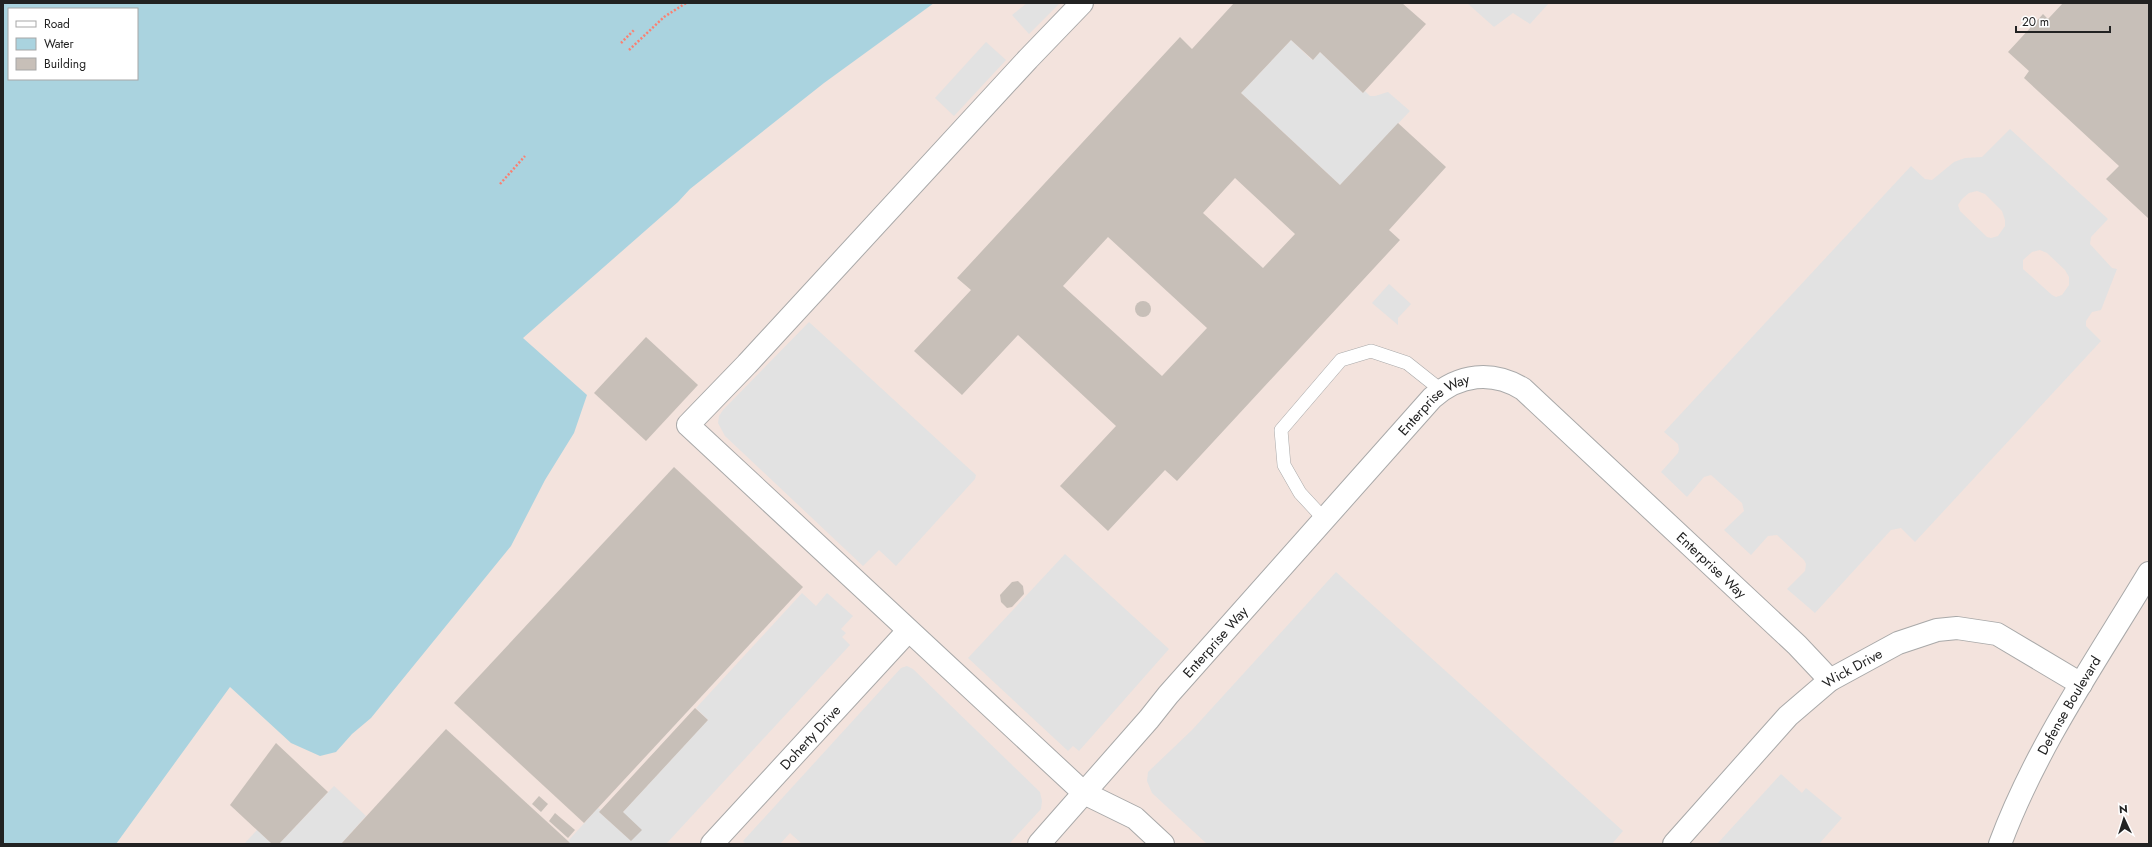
<svg xmlns="http://www.w3.org/2000/svg" width="2152" height="847" viewBox="0 0 2152 847" font-family="Jost,sans-serif">
  <rect width="100%" height="100%" fill="#f2efe9"/>
  <!-- military -->
  <path fill="#f3e3dd" d="M441,3H2149V844H3V546Z"/>
  <!-- parking -->
  <g fill="#e2e2e2" fill-rule="evenodd">
    <path d="M1027,3H1060L1029,34L1012,15Z"/>
    <path d="M1467,3H1549L1530,24L1513,13L1494,27Z"/>
    <path d="M1291,40L1312,60L1320,52L1363,93L1365,91L1370,96H1375L1388,92L1410,111L1340,185L1241,93Z"/>
    <path d="M986,42L1006,60L954,116L935,98Z"/>
    <path d="M2010,129L2108,219L2091,237L2090,244L2112,268L2117,269L2101,310L2092,312L2086,321V326L2101,341L1915,542L1901,528L1891,530L1815,613L1787,589L1805,571L1806,564L1804,560L1777,535L1768,536L1751,555L1724,530L1744,511L1742,503L1711,475L1704,477L1687,497L1661,472L1678,453L1679,449L1678,444L1664,432L1911,166L1925,179L1932,180L1954,162L1965,158L1982,157ZM1977,191L1985,194L2002,211L2005,220V226L1998,236L1991,238L1987,237L1960,211L1958,205L1962,199L1969,193ZM2040,250L2047,253L2065,270L2069,277V285L2062,295L2056,297L2052,295L2023,269V260L2032,252Z"/>
    <path d="M1389,284L1411,304L1398,318V325L1372,303Z"/>
    <path d="M809,322L976,475L975,479L896,566L879,550L863,566L725,436L718,423L719,416L723,410Z"/>
    <path d="M1065,554L1169,649L1079,751L1073,746L1068,751L968,658Z"/>
    <path d="M1336,572L1623,831L1612,844H1207L1152,793L1147,781L1148,772L1192,730Z"/>
    <path d="M802,593L816,606L827,593L853,616L841,629L846,633L842,637L850,645L666,844H571L568,841L598,808L601,810L599,812L631,841L623,812L708,720L696,708Z"/>
    <path d="M907,666L913,669L1040,792L1042,801L1041,809L1009,844H802L790,833L780,844H746L743,841L901,668Z"/>
    <path d="M1781,774L1802,793L1806,788L1842,818L1819,844H1717Z"/>
    <path d="M334,786L366,816L341,844H279Z"/>
    <path d="M257,830L272,844H244Z"/>
  </g>
  <!-- water -->
  <path fill="#aad3df" fill-rule="evenodd" d="M3,3H934L824,83L690,189L678,202L523,338L587,395L574,433L545,480L511,546L371,718L352,734L336,752L320,756L291,743L230,687L116,844H3ZM9,9H137V79H9Z"/>
  <!-- building -->
  <g fill="#c7bfb8" fill-rule="evenodd">
    <path d="M1234,3H1402L1426,24L1363,93L1320,52L1313,60L1291,40L1241,93L1340,185L1398,123L1446,167L1389,230L1400,240L1177,481L1165,470L1108,531L1060,486L1116,426L1018,335L962,395L914,351L971,290L957,278L1180,37L1192,49ZM1235,178L1295,234L1263,268L1203,213ZM1108,237L1207,328L1162,376L1063,286Z"/>
    <path d="M2063,3H2149V219L2106,179L2119,166L2024,78L2029,71L2008,52L2043,14L2048,19Z"/>
    <circle cx="1143" cy="309" r="8"/>
    <path d="M646,337L698,385L646,441L594,393Z"/>
    <path d="M674,467L803,587L584,823L454,703Z"/>
    <path d="M1018,581L1023,586L1024,594L1012,607L1007,608L1001,602L1000,595L1012,582Z"/>
    <path d="M695,708L708,720L623,812L642,830L631,841L599,812Z"/>
    <path d="M446,729L568,841L571,844H341Z"/>
    <path d="M276,743L328,792L279,844H272L230,805Z"/>
    <path d="M539,796L548,804L541,812L532,804Z"/>
    <path d="M555,813L575,830L568,838L549,821Z"/>
  </g>
  <g fill="none" stroke-linecap="round" stroke-linejoin="round">
    <!-- service casing -->
    <g stroke="#a9a9a9" stroke-width="14">
      <path id="service" d="M1325,520L1300,493L1284,465L1281,430L1341,360L1371,351L1407,363L1441,390"/>
    </g>
    <!-- minor casing -->
    <g stroke="#a9a9a9" stroke-width="24">
      <g id="minor">
        <path d="M1082,3L1028,59L747,364L688,425L1084,793L1135,818L1163,844"/>
        <path id="s1" d="M712,844L908,631"/>
        <path id="s2" d="M1039,844L1149,719L1168,695L1432,398C1459,374 1492,370 1523,389L1797,645L1830,680"/>
        <path id="s3" d="M1674,844L1788,716L1830,680L1898,643L1937,630L1957,628L1997,634L2081,684"/>
      </g>
    </g>
    <!-- tertiary casing -->
    <g stroke="#a9a9a9" stroke-width="24">
      <g id="tertiary">
        <path id="s4" d="M2000,844C2036,747 2096,661 2149,573"/>
      </g>
    </g>
    <!-- path -->
    <g stroke="#fa8072" stroke-width="2.5" stroke-dasharray="2 2" stroke-linecap="butt">
      <path d="M621,43L635,29"/>
      <path d="M629,50L664,17L686,3"/>
      <path d="M500,184L525,156"/>
    </g>
    <!-- service -->
    <use href="#service" stroke="#fff" stroke-width="13"/>
    <!-- minor -->
    <use href="#minor" stroke="#fff" stroke-width="22"/>
    <!-- tertiary -->
    <use href="#tertiary" stroke="#fff" stroke-width="22"/>
  </g>
  <g text-anchor="middle" dominant-baseline="central" stroke-width="4" stroke-linejoin="round" paint-order="stroke">
    <!-- street labels -->
    <g font-size="14" fill="#222" stroke="#fff">
      <text stroke="none"><textPath href="#s2" startOffset="592">Enterprise Way</textPath></text>
      <text stroke="none"><textPath href="#s2" startOffset="951">Enterprise Way</textPath></text>
      <text stroke="none"><textPath href="#s2" startOffset="268">Enterprise Way</textPath></text>
      <text stroke="none"><textPath href="#s3" startOffset="252">Wick Drive</textPath></text>
      <text stroke="none"><textPath href="#s4" startOffset="155">Defense Boulevard</textPath></text>
      <text stroke="none"><textPath href="#s1" startOffset="145">Doherty Drive</textPath></text>
    </g>
  </g>
  <!-- border -->
  <rect width="2152" height="847" fill="none" stroke="#222222" stroke-width="8"/>
  <!-- legend -->
  <rect x="8" y="8" width="130" height="72" fill="#ffffff" stroke="#a7a7a7"/>
  <rect x="16" y="21" width="20" height="6" fill="#ffffff" stroke="#a7a7a7"/>
  <text x="44" y="28" font-size="12" fill="#222222">Road</text>
  <rect x="16" y="38" width="20" height="12" fill="#aad3df" stroke="#a7a7a7"/>
  <text x="44" y="48" font-size="12" fill="#222222">Water</text>
  <rect x="16" y="58" width="20" height="12" fill="#c7bfb8" stroke="#a7a7a7"/>
  <text x="44" y="68" font-size="12" fill="#222222">Building</text>
  <!-- north arrow -->
  <g transform="translate(2124 819) rotate(356)" stroke="#ffffff" stroke-width="3" paint-order="stroke">
  <path d="M0-3L7 15L0 10L-7 15Z" fill="#222222"/>
  <text y="-6" font-size="11" font-weight="bold" text-anchor="middle" fill="#222222">N</text>
  </g>
  <!-- scale -->
  <path d="M2016 26v6h94v-6" fill="none" stroke="#222222" stroke-width="2"/>
  <text x="2022" y="26" font-size="12" fill="#222222" stroke="#ffffff" stroke-width="3" paint-order="stroke">20 m</text>
</svg>
